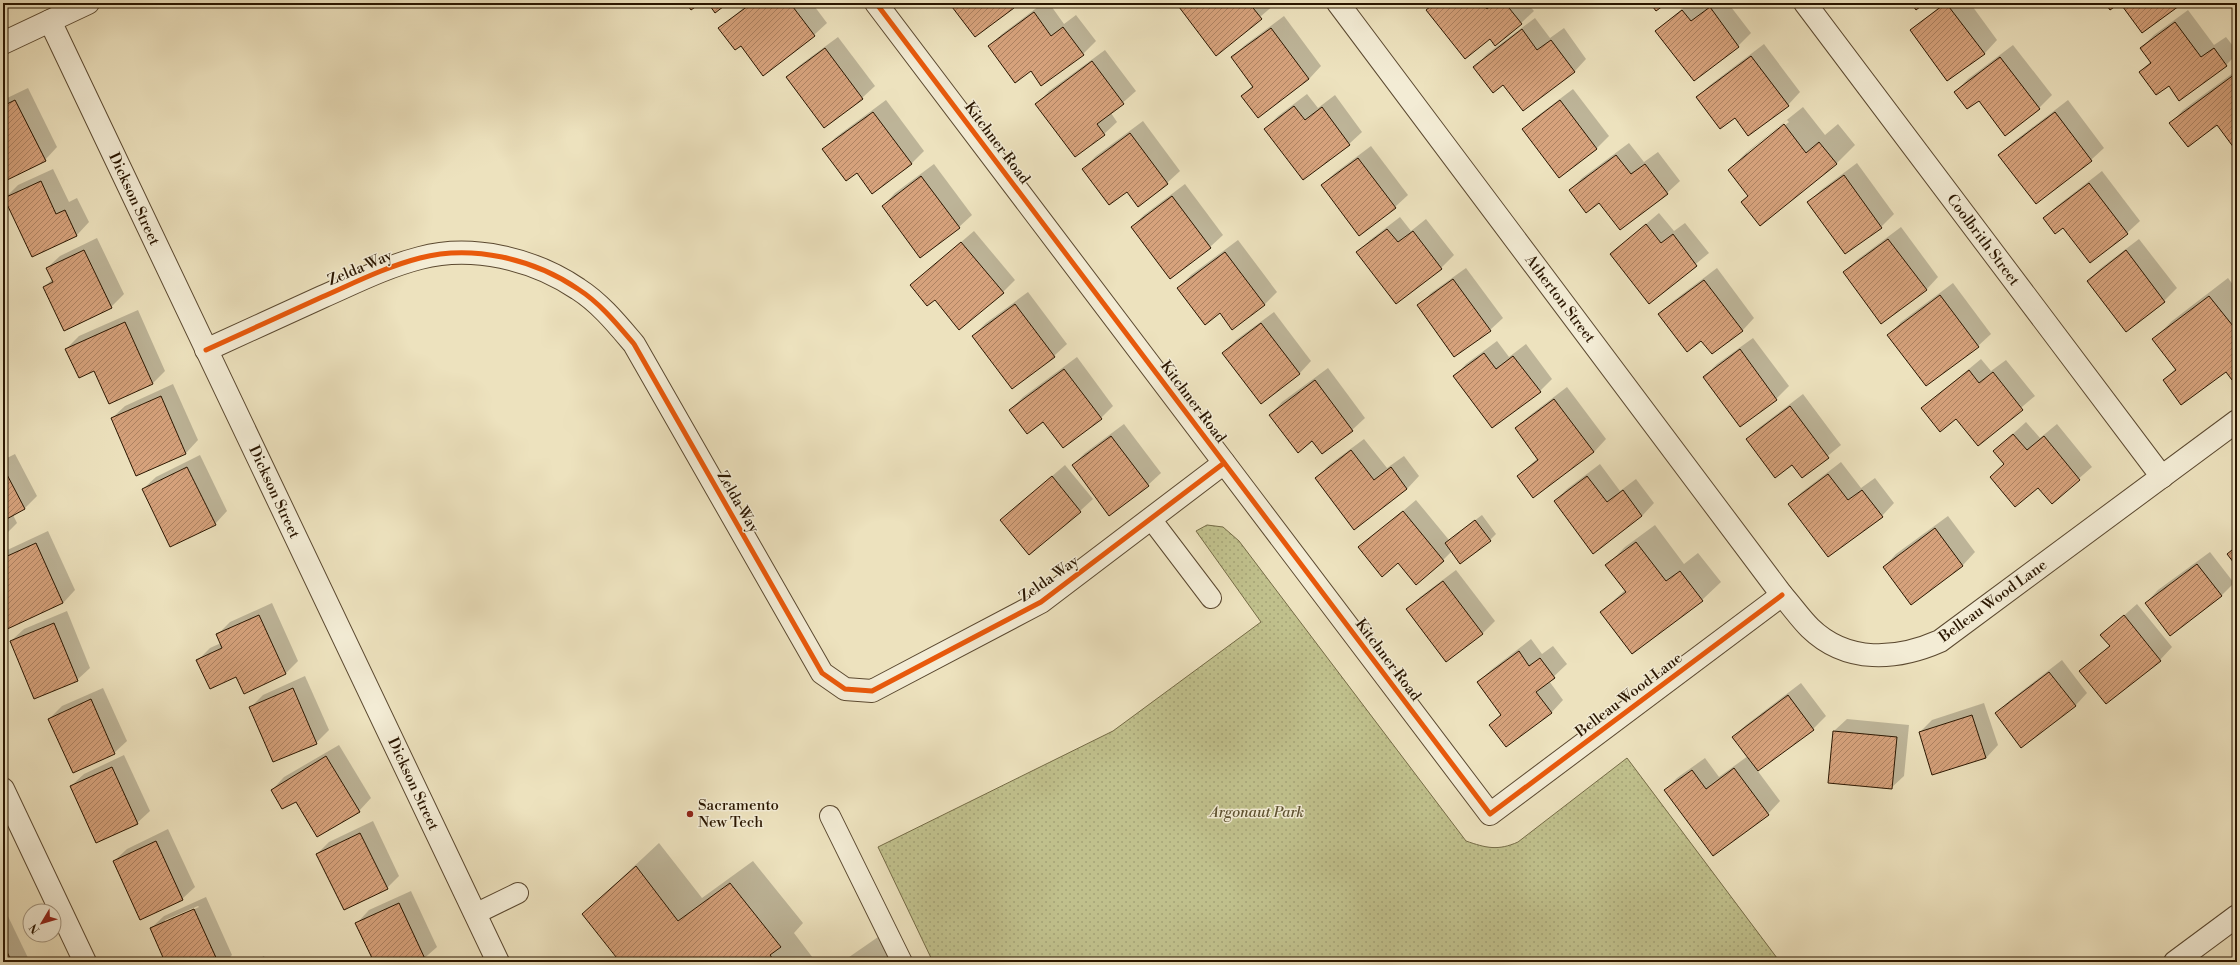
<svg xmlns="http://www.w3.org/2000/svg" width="2240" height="965" viewBox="0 0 2240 965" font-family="'Libre Bodoni',serif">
  <defs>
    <pattern id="park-dots" width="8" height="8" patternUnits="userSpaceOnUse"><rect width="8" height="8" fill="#c0c08c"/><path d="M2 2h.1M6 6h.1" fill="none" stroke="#a5a477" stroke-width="1.8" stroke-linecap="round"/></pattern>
    <pattern id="building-hatch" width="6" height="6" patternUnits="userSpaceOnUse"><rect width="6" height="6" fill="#d6a27c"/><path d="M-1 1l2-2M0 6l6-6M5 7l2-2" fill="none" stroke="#ae8363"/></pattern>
  </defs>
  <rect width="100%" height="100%" fill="#ede2be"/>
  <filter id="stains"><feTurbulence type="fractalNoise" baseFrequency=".005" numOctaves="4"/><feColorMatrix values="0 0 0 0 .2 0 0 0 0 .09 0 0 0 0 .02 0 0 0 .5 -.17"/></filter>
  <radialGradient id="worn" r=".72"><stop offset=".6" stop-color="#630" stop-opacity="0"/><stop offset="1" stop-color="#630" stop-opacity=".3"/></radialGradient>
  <!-- park -->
  <path fill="url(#park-dots)" stroke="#756b46" d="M1207,525L1223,527L1239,541L1466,841C1486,848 1498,851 1518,842L1627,758L1780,962H933L878,847L1113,731L1261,622L1196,531Z"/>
  <!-- shadow -->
  <g fill="#0003" fill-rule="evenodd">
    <path d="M749,3H812L827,23L814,35L741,45L720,28Z"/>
    <path d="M951,3H1018L975,36Z"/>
    <path d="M1043,3H1049L1064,24L1076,15L1096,41L1083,54L1041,84L1031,70L989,46L1002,34Z"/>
    <path d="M1177,3H1272L1274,5L1216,54Z"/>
    <path d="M1435,3H1527L1534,11L1521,23L1490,38L1427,11Z"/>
    <path d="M1689,3H1699L1704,9L1712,3H1728L1751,33L1738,46L1694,80L1656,31Z"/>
    <path d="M1944,3H1970L1997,40L1985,53L1948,80L1911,31Z"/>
    <path d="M2188,10L2214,45L2226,37L2237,51V54L2226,65L2169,85L2140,72L2151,61L2141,48L2154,35Z"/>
    <path d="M1284,16L1321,66L1309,79L1242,96L1253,85L1232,57L1245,45Z"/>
    <path d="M1535,18L1550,38L1564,28L1586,59L1574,72L1504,84L1475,67L1487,54Z"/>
    <path d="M838,37L875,86L862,98L787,77L800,65Z"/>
    <path d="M1764,44L1800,92L1788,105L1735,116L1697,97L1710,85Z"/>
    <path d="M2013,45L2052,95L2039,108L1979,100L1955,92L1968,79Z"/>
    <path d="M1105,50L1136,91L1111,113L1117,122L1104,134L1037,104L1049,91Z"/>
    <path d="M2237,70V150L2217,124L2171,123L2183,110Z"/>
    <path d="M28,88L57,147L45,160L3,181V100Z"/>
    <path d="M1573,89L1609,136L1596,149L1523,129L1536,117Z"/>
    <path d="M1307,94L1318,108L1335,95L1362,132L1349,144L1265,129L1278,116Z"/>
    <path d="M886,100L924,151L911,164L857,172L824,149L836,137Z"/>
    <path d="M2068,100L2104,148L2091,160L2000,155L2012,143Z"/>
    <path d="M1803,107L1825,135L1838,124L1855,145L1837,163L1760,225L1742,202L1749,195L1729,170L1747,152ZM1787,120L1789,122L1747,155V153Z"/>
    <path d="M1143,121L1180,171L1167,183L1127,191L1083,169L1096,156Z"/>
    <path d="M1629,143L1644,162L1658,152L1680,181L1667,193L1600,201L1570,190L1582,178Z"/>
    <path d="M1371,146L1408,195L1395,207L1322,185L1335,173Z"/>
    <path d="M1857,163L1894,214L1881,227L1846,253L1808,203L1821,190Z"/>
    <path d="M934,164L972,215L959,227L883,206L895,193Z"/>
    <path d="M53,169L69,202L77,198L89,222L77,235L33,256L5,198L18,185Z"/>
    <path d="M2102,171L2140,221L2127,233L2064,227L2044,218L2057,206Z"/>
    <path d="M1185,184L1223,235L1210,247L1132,227L1144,215Z"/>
    <path d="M1659,213L1674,231L1685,223L1709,253L1650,302L1611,254Z"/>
    <path d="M1400,217L1411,231L1426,219L1454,255L1441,268L1396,302L1358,252L1370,240Z"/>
    <path d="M1901,227L1938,277L1926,290L1844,272L1857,260Z"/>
    <path d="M974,231L1015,280L1003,292L935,299L911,285Z"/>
    <path d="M97,238L124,294L111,307L64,329L44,287L53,279L47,268L60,256Z"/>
    <path d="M2139,239L2177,288L2164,301L2126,330L2088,281L2101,268Z"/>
    <path d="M1238,240L1277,292L1265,304L1232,328L1220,312L1178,288L1191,275Z"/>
    <path d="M1466,268L1503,318L1490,330L1418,306L1431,293Z"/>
    <path d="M1717,268L1754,318L1742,331L1660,314L1672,302Z"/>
    <path d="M2228,278L2237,290V374L2226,371L2164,380L2176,368L2154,339L2172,321Z"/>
    <path d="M1953,283L1991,334L1978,346L1889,335L1901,322Z"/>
    <path d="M1028,292L1067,344L1054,356L1012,388L973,336L986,323Z"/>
    <path d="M138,310L165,371L153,383L109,403L94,370L66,349L79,336Z"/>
    <path d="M1274,312L1311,361L1299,374L1224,353L1236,340Z"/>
    <path d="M1753,338L1789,386L1776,399L1740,426L1704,377L1717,364Z"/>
    <path d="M1497,341L1509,357L1526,344L1552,379L1540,391L1454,377L1466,364Z"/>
    <path d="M1077,357L1113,406L1101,418L1043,421L1010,410L1023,397Z"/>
    <path d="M1981,359L1991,371L2006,360L2035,396L1978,444L1957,418L1922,408Z"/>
    <path d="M1328,368L1365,418L1352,430L1270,415L1282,402Z"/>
    <path d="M173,384L198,440L186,453L137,475L112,418L125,406Z"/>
    <path d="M1567,387L1606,439L1594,452L1518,476L1538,458L1516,428L1529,416Z"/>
    <path d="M1803,394L1841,445L1802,477L1793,464L1747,439L1760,427Z"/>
    <path d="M2026,422L2040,438L2057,424L2092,467L2052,502L2038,486L1991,477L2005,463L1994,451Z"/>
    <path d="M1124,424L1161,473L1148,485L1073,465L1085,453Z"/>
    <path d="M1364,439L1387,468L1404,456L1419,476L1407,489L1316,478L1329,465Z"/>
    <path d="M15,454L37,496L25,508L13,515L17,523L3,537V460Z"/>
    <path d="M200,455L227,511L215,524L143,489L156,477Z"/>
    <path d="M1841,462L1861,488L1875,478L1894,503L1882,516L1789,504L1802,492Z"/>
    <path d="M1600,464L1620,491L1636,479L1654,503L1642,516L1555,501L1567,489Z"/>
    <path d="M1065,465L1093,499L1080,511L1001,520Z"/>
    <path d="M1416,500L1449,540L1482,515L1496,534L1490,540L1452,551L1443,560L1398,562L1359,548Z"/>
    <path d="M1948,516L1975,552L1963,565L1911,603L1884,567L1896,554Z"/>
    <path d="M1655,525L1684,564L1698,553L1721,582L1702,600L1633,653L1601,612L1625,590L1606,566L1625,547Z"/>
    <path d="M48,531L75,590L63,603L3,630V552Z"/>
    <path d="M2210,552L2234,583L2221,596L2146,603L2158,590Z"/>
    <path d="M1456,570L1495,621L1483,633L1446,661L1407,610L1420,597Z"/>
    <path d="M272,603L298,661L286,673L236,676L198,660L210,648L221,643L217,635L230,622Z"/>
    <path d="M2137,604L2172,647L2160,660L2081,671L2110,645L2102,635Z"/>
    <path d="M67,611L90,668L77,680L11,641L24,629Z"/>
    <path d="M1531,639L1542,654L1553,646L1567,664L1549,681L1563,700L1551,713L1490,725L1502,713L1478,682L1491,670Z"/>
    <path d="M2062,660L2087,693L2075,706L1996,714L2009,701Z"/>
    <path d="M305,676L329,730L316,743L251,707L263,695Z"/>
    <path d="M1801,683L1826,716L1813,729L1757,770L1780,801L1768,814L1665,790L1677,778L1705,758L1719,777L1748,756L1733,737L1746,725Z"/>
    <path d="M103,688L127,741L114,753L49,719L62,706Z"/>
    <path d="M1984,703L1998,745L1986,758L1920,732L1932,720Z"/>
    <path d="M1847,719L1909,725L1904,776L1891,788L1834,731Z"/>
    <path d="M339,745L371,798L359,811L296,800L272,790L284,777Z"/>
    <path d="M124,755L150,811L137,823L71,786L84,774Z"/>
    <path d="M373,821L399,876L387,888L317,854L329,842Z"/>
    <path d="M168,829L195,887L182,899L114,861L127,849Z"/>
    <path d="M659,843L702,898L753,861L803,923L794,933L816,962H621L583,914Z"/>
    <path d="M411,891L437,947L420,962H375L357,923L369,910Z"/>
    <path d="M206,897L232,955L225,962H166L151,928L164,916ZM198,906L199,907L165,923V920Z"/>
    <path d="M3,908H4L30,962H3Z"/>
    <path d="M878,937L897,962H842Z"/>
    <path d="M264,956L267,962H253Z"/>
  </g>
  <!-- building -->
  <g fill="url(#building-hatch)" stroke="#2a1600">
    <path d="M686,3H701L691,10Z"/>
    <path d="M708,3H728L715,13Z"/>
    <path d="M752,3H790L815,36L763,76L741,46L735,50L718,28Z"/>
    <path d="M949,3H1011L1014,8L975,37Z"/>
    <path d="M1176,3H1249L1262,19L1216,56Z"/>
    <path d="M1435,3H1482L1487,9L1494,3H1505L1522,24L1495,46L1490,39L1465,59L1426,10Z"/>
    <path d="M1650,3H1667L1656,11Z"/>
    <path d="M1911,3H1925L1916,10Z"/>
    <path d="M1946,3L1985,54L1947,81L1910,30Z"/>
    <path d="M2105,3H2177L2179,6L2142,33L2120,3L2110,10Z"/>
    <path d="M1710,7L1739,47L1694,81L1655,31L1682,10L1691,21Z"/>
    <path d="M1034,12L1051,36L1063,27L1084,55L1041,86L1031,71L1015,83L988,46Z"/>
    <path d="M2175,22L2201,57L2214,48L2227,66L2179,101L2169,86L2156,95L2139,72L2151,63L2140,48Z"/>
    <path d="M1271,28L1309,79L1258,118L1241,96L1253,87L1231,57Z"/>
    <path d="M1522,29L1537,50L1551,40L1575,72L1523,111L1503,85L1493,93L1473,67Z"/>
    <path d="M825,48L863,99L824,128L786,77Z"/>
    <path d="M1751,56L1789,106L1748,136L1735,118L1720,129L1696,97Z"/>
    <path d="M2000,57L2040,109L2005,136L1979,101L1967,109L1954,92Z"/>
    <path d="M1092,61L1124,104L1097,124L1105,135L1075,157L1035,104Z"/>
    <path d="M2235,74L2237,152L2217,125L2188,147L2169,123Z"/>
    <path d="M15,100L46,161L3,182V106Z"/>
    <path d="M1560,100L1597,149L1559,178L1522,129Z"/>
    <path d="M1294,106L1305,120L1322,107L1350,145L1303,180L1264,129Z"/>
    <path d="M873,112L912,164L872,194L857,173L846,181L822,149Z"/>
    <path d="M2055,112L2092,161L2036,204L1998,155Z"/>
    <path d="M1784,124L1806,153L1819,142L1837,164L1760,226L1741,202L1748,196L1728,170Z"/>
    <path d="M1130,133L1168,184L1138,207L1127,192L1109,205L1082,169Z"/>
    <path d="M1616,155L1631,174L1645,164L1668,194L1620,230L1599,203L1586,213L1569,190Z"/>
    <path d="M1358,158L1396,208L1359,236L1321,185Z"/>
    <path d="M1844,175L1882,228L1845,254L1807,202Z"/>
    <path d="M921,176L960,228L920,258L882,206Z"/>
    <path d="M41,181L56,214L65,210L77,236L32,257L4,198Z"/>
    <path d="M2089,183L2128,234L2090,263L2063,228L2055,234L2043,218Z"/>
    <path d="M1172,196L1211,248L1170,279L1131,227Z"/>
    <path d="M1646,224L1661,243L1673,234L1697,266L1649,304L1610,254Z"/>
    <path d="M1387,229L1398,242L1413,231L1442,269L1396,304L1356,252Z"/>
    <path d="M1888,239L1927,290L1881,324L1843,272Z"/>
    <path d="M961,242L1004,293L959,330L935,300L927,306L910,285Z"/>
    <path d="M84,250L112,308L64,331L43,287L53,282L46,268Z"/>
    <path d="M2126,250L2165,302L2126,332L2087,281Z"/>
    <path d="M1225,252L1265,305L1232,330L1220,313L1205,325L1177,288Z"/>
    <path d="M1453,279L1491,331L1454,357L1417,305Z"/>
    <path d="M1704,280L1743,331L1712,354L1701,341L1687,352L1658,314Z"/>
    <path d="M1940,295L1979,347L1926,386L1887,335Z"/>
    <path d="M2209,296L2237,331V376L2232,380L2226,372L2181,405L2163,380L2176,370L2152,339Z"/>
    <path d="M1015,304L1055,357L1012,389L972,336Z"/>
    <path d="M125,322L153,384L109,404L94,371L79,378L65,349Z"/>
    <path d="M1261,323L1300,374L1261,404L1222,353Z"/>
    <path d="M1740,349L1777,400L1740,427L1703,377Z"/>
    <path d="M1484,353L1496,369L1513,356L1541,392L1492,428L1453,376Z"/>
    <path d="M1064,369L1102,419L1063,448L1043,422L1027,434L1009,410Z"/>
    <path d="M1969,370L1979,383L1993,372L2023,410L1978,446L1956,419L1940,432L1921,408Z"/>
    <path d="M1315,380L1353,431L1322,454L1312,441L1298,453L1269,415Z"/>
    <path d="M161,396L186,454L136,476L111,418Z"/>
    <path d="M1554,399L1594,452L1533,498L1517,476L1538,460L1515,428Z"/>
    <path d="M1790,406L1829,458L1802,478L1792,465L1775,478L1746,439Z"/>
    <path d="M2013,434L2027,450L2044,436L2080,480L2052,504L2038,488L2015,507L1990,477L2004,464L1993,451Z"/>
    <path d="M1111,436L1149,486L1109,516L1072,465Z"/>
    <path d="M1351,450L1374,480L1391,467L1407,489L1354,530L1315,478Z"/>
    <path d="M3,467L25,509L3,521Z"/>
    <path d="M187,467L216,525L170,547L142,489Z"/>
    <path d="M1828,474L1848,500L1862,490L1883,517L1828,557L1788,504Z"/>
    <path d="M1052,476L1081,512L1029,555L1000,520Z"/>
    <path d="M1587,476L1607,502L1623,490L1642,516L1593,554L1554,501Z"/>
    <path d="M1403,511L1444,561L1416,585L1398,563L1382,577L1358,547Z"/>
    <path d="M1475,520L1491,541L1460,564L1445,543Z"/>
    <path d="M1935,528L1963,566L1911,605L1883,567Z"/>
    <path d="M1636,542L1666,581L1680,571L1703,601L1632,654L1600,612L1626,592L1605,565Z"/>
    <path d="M36,543L63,603L3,631V558Z"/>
    <path d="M2237,546V567L2227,554Z"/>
    <path d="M2197,564L2222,596L2170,636L2145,603Z"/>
    <path d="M1443,581L1483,634L1446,662L1406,609Z"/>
    <path d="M259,615L286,674L244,694L236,677L210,689L196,660L222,648L216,634Z"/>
    <path d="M2124,615L2161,661L2106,704L2079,671L2110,646L2100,635Z"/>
    <path d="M54,623L78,681L34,699L10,641Z"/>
    <path d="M1519,651L1529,666L1540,658L1555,678L1536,692L1552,713L1506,747L1489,725L1501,715L1477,682Z"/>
    <path d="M2049,672L2076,706L2021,748L1995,713Z"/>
    <path d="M293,688L317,744L273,762L249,707Z"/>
    <path d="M1788,695L1814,730L1758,771L1732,737Z"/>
    <path d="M91,699L115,754L73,773L48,719Z"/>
    <path d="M1972,715L1986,758L1932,775L1919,732Z"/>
    <path d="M1833,731L1897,737L1892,789L1828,783Z"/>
    <path d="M326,756L360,812L317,837L296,802L282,809L271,790Z"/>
    <path d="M112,767L138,824L96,843L70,786Z"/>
    <path d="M1734,768L1769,815L1713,856L1664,790L1692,770L1706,789Z"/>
    <path d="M360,833L388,889L344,910L316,854Z"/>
    <path d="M156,841L183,900L140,920L113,861Z"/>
    <path d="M636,866L678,921L730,883L781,947L770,955L775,962H620L582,914Z"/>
    <path d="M399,903L426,961L374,962L355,923Z"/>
    <path d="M194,909L218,962H165L150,928Z"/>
    <path d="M3,944L12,962H3Z"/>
  </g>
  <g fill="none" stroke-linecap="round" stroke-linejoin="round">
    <!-- lane casing -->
    <g stroke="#5b4930" stroke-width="22">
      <g id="lane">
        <path d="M1151,519L1211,598"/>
        <path d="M830,816L902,962"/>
        <path d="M475,914L518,893"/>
      </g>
    </g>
    <!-- street casing -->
    <g stroke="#5b4930" stroke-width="24">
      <g id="street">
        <path d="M876,3L1490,814L1782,595"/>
        <path d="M1338,3L1782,595C1791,605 1800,618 1810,628C1847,664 1897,660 1940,641L2237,421"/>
        <path d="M1805,3L2162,477"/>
        <path d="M50,21L498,962"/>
        <path d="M3,43L88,3"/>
        <path d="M206,350C245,332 283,315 322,297C354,283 385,267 420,258C472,244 534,259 578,289C600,303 617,324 634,344L822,673L845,689L872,691L1041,602L1224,463"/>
        <path d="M3,789L85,962"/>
        <path d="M2175,962L2237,916"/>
      </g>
    </g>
    <!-- lane -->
    <use href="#lane" stroke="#f3ecd5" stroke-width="20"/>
    <!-- street -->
    <use href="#street" stroke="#f3ecd5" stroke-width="22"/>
    <!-- cycleway casing -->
    <g stroke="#f3ecd5" stroke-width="8">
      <g id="cycleway">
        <path d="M876,3L1490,814L1782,595"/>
        <path d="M206,350C245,332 283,315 322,297C354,283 385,267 420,258C472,244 534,259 578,289C600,303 617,324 634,344L822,673L845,689L872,691L1041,602L1224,463"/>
      </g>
    </g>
    <!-- cycleway -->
    <use href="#cycleway" stroke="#e8590c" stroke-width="5"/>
  </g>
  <!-- markers -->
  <circle fill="#8f2418" stroke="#f3ecd5" stroke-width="1.5" cx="690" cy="814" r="4"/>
  <g text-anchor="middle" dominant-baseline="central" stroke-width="3" stroke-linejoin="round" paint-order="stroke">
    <!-- street labels -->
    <g font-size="15" fill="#2a1600" stroke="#f3ecd5">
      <text transform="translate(997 143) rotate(53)">Kitchner Road</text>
      <text transform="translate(134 199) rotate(65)">Dickson Street</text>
      <text transform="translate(1983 240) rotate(53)">Coolbrith Street</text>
      <text transform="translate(360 268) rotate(-23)">Zelda Way</text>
      <text transform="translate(1560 299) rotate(53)">Atherton Street</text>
      <text transform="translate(1193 402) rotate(53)">Kitchner Road</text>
      <text transform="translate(274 492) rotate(65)">Dickson Street</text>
      <text transform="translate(738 502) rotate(60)">Zelda Way</text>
      <text transform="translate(1049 579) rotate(-35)">Zelda Way</text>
      <text transform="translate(1993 601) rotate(-36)">Belleau Wood Lane</text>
      <text transform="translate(1388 660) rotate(53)">Kitchner Road</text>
      <text transform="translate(1629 695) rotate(-37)">Belleau Wood Lane</text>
      <text transform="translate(413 784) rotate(65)">Dickson Street</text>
    </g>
    <!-- poi labels -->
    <g font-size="15" fill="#2a1600" stroke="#f3ecd5" text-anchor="start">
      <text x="698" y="805">Sacramento<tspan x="698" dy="17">New Tech</tspan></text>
    </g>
    <!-- park labels -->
    <g font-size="15" font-style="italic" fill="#5e5231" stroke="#f3ecd5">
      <text x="1257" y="812">Argonaut Park</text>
    </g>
  </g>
  <!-- margin -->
  <rect width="2240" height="965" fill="none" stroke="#ede2be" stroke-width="16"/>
  <rect x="4" y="4" width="2232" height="957" fill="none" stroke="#2a1600" stroke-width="2"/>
  <rect x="8" y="8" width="2224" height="949" fill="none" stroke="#2a1600"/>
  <!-- north arrow -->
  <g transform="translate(42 923) rotate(232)"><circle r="19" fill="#f3ecd5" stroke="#a39680"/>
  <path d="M0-3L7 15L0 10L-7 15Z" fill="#8f2418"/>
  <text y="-6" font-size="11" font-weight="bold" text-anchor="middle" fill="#2a1600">N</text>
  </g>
  <rect width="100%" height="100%" filter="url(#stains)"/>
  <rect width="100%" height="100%" fill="url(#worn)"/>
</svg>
